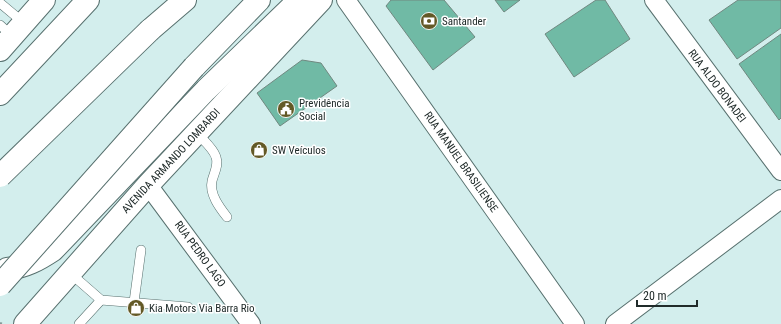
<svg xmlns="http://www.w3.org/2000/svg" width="781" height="324" viewBox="0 0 781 324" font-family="'Roboto Condensed',sans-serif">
  <rect width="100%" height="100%" fill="#d3eeed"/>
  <!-- building -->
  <g fill="#70baa5" stroke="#708880">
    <path d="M391,0H444L475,37L433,70L386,6Z"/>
    <path d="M495,0H520L504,12Z"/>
    <path d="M596,0H605L630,39L574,77L545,34Z"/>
    <path d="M738,0H781V28L737,59L709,20Z"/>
    <path d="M781,34V118L779,120L739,64Z"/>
    <path d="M302,60L321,63L337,86L280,126L257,93Z"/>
  </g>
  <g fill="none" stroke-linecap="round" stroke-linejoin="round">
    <!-- lane casing -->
    <g stroke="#57706e" stroke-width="10">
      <g id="lane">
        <path d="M0,3L24,23"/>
        <path d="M0,25L12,36"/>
        <path d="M197,133C203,140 213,148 216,157C219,165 214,173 212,181C209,194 220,208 227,217"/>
        <path d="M70,273L101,300L188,307"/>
        <path d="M134,302L141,250"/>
        <path d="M79,324L101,300"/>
      </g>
    </g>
    <!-- street casing -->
    <g stroke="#57706e" stroke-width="20">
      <g id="street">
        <path d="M346,0L575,324"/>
        <path d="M654,0L781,171"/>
        <path d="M148,185L251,324"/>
        <path d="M615,324L781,199"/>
      </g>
    </g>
    <!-- secondary casing -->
    <g stroke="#57706e" stroke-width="24">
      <g id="secondary">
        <path d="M0,50L44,0"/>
        <path d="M0,94L88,0"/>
        <path d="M7,269C25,267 38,260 53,250L206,90L299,0"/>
        <path d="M25,324L148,185L321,0"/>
      </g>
    </g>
    <!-- highway casing -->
    <g stroke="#57706e" stroke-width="24">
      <g id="highway">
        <path d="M150,30L185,0"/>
        <path d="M194,67L259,0"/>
      </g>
    </g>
    <!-- path -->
    <path stroke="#839796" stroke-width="2.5" stroke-dasharray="2 2" stroke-linecap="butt" d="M0,323L2,324"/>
    <!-- lane -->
    <use href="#lane" stroke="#fff" stroke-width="9"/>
    <!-- street -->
    <use href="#street" stroke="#fff" stroke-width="18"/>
    <!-- secondary -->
    <use href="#secondary" stroke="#fff" stroke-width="22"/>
    <!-- highway -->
    <use href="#highway" stroke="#fff" stroke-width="22"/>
    <!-- highway-bridge casing -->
    <g stroke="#57706e" stroke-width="24" stroke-linecap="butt">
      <g id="highway-bridge">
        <path d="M0,176L150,30"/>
        <path d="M0,285L194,67"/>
      </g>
    </g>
    <!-- highway-bridge -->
    <use href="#highway-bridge" stroke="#fff" stroke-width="22"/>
  </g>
  <!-- icons -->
  <defs>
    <g id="bank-disc" transform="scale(0.9)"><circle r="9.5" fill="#635926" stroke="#fff"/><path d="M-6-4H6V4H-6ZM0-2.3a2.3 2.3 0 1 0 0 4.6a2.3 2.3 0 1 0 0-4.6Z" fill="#fff"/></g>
    <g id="civic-disc" transform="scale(0.9)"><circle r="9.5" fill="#635926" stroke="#fff"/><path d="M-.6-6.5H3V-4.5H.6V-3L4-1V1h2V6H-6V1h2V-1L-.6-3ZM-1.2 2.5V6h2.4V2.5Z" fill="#fff"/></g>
    <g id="shop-disc" transform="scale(0.9)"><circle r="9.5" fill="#635926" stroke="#fff"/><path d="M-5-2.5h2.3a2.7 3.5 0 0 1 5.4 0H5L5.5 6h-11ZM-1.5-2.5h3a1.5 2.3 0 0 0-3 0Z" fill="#fff"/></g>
  </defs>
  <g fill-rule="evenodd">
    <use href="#bank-disc" x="429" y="21"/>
    <use href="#civic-disc" x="286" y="109"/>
    <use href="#shop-disc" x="259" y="150"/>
    <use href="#shop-disc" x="136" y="308"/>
  </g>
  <g text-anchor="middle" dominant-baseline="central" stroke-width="3" stroke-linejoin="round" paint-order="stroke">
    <!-- poi labels -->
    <g font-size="11" fill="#202b2a" stroke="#fff" text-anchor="start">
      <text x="442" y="21">Santander</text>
      <text x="299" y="103">Previdência<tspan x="299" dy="13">Social</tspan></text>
      <text x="272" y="150">SW Veículos</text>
      <text x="149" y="308">Kia Motors Via Barra Rio</text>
    </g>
    <!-- street labels -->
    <g font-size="11" fill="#202b2a" stroke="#fff">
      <text transform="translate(717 86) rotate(53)">RUA ALDO BONADEI</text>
      <text transform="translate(171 161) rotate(-47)">AVENIDA ARMANDO LOMBARDI</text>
      <text transform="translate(461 162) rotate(55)">RUA MANUEL BRASILIENSE</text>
      <text transform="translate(200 254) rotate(54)">RUA PEDRO LAGO</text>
    </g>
  </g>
  <!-- scale -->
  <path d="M637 300v6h60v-6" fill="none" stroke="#202b2a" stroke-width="2"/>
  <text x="643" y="300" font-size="12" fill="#202b2a" stroke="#ffffff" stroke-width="3" paint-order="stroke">20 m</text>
</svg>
